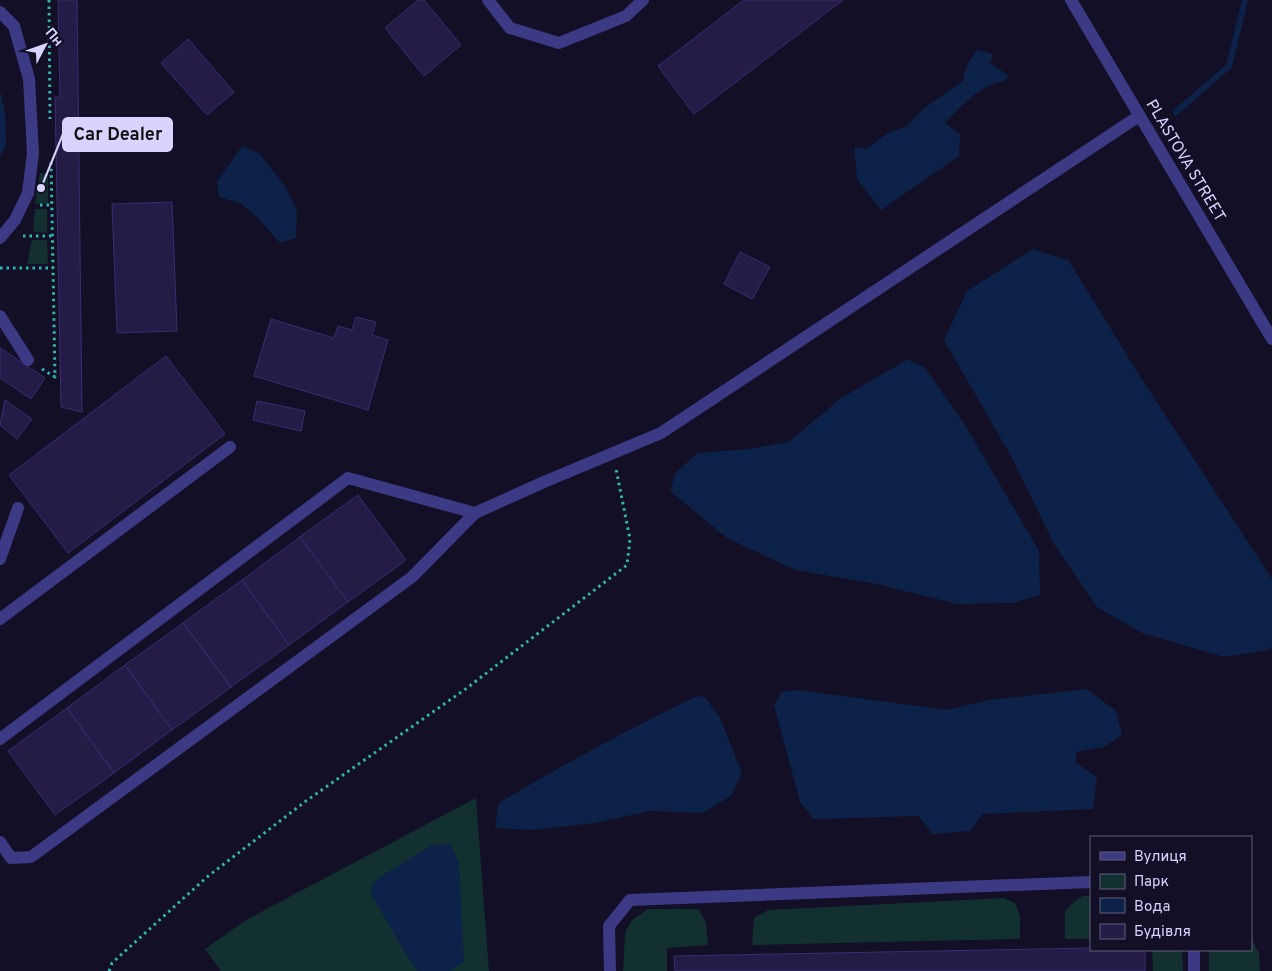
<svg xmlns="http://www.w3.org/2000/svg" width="1272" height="971" viewBox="0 0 1272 971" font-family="Overpass,sans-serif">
  <rect width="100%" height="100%" fill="#130f26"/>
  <!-- green -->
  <g fill="#12302f">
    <path d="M40,173L48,174V203L35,204Z"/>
    <path d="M35,209H47V233L33,232Z"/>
    <path d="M32,240H47L48,264H27Z"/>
    <path d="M476,798L489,971H221L205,949L246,920Z"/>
    <path d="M1083,896H1091V939H1065V911L1074,902Z"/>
    <path d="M1004,898L1015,903L1020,916V939L752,945L754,918L768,910Z"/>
    <path d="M648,909H699L706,923L708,945L667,948V971H623L625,933L631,921Z"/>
    <path d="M1251,938L1259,953L1260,971H1209V950H1251Z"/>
    <path d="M1152,950H1182L1183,971H1153Z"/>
  </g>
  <!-- water -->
  <g fill="#0c2248">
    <path d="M977,50L993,54L990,63L1009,76C1002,84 1000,81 991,85C973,93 958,109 945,123L960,134L959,156L881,210L857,179L854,147L866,149L888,133L907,126L923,109L963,81L966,67Z"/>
    <path d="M0,90L5,113L6,145L0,156Z"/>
    <path d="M242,146L259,153L285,186L297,211L296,238L280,243L257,217L242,204L219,197L217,182Z"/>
    <path d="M1033,249L1069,261L1136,370L1272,579V646L1269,650L1224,657L1142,633L1097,607L1054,544L1011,456L944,340L967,291Z"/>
    <path d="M908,359L925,368L965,425L1039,551L1040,595L1013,603L957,604L872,583L795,570L727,538L670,491L676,472L698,453L748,449L789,442L841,398Z"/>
    <path d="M1087,689L1116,711L1122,735L1104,747L1076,752V763L1097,777L1093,809L983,814L970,831L932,834L919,816L814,819L800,802L774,705L782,692L798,690L947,710L989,700Z"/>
    <path d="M704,696L720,718L742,773L731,796L702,813L650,811L595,823L532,830L495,828L499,803C563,764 628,730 695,697Z"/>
    <path d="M450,844L459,862L464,961L451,971H418L410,961L371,894L372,884L383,875L432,845Z"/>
  </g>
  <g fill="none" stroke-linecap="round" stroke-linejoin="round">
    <!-- stream -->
    <path stroke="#0c2248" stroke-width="6" d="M1176,112L1229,66L1245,0"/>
  </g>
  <!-- building -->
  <g fill="#241b47" stroke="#3b2d73">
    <path d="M58,0H77L82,412L61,407L55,97H60Z"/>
    <path d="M418,0H424L461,45L424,76L385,28Z"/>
    <path d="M744,0H843L694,114L658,66Z"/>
    <path d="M188,39L234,92L207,115L161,63Z"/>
    <path d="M172,202L177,331L117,333L112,204Z"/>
    <path d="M740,252L770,267L752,299L724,284Z"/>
    <path d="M356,317L376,322L372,335L388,340L368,410L254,376L271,319L334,338L338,326L352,330Z"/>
    <path d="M0,348L45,378L31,399L0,378Z"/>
    <path d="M166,356L225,434L68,553L9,475Z"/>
    <path d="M5,400L32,419L17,439L0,425Z"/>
    <path d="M257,401L305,411L301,431L253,420Z"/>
    <path d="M358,495L406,560L348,602L300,537Z"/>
    <path d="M300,537L348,602L289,645L242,580Z"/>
    <path d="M242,580L289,645L231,687L183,623Z"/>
    <path d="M183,623L231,687L172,730L125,665Z"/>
    <path d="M125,665L172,730L114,773L67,708Z"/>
    <path d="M67,708L114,773L55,815L8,751Z"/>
    <path d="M1091,948V950H1145V971H675L674,956Z"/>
  </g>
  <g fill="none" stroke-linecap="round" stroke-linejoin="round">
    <!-- path -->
    <g stroke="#2fb8b0" stroke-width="3" stroke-dasharray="2.5 4" stroke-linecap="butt">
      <path d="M49,0L50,119"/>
      <path d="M40,205H52"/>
      <path d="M23,236H52"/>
      <path d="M0,268H53"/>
      <path d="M42,369L55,377L51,161"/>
      <path d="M109,971L112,963L207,877L306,801L467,688L627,565L630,539L616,469"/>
    </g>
    <!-- minor -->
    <g stroke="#3d3a85" stroke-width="12">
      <path d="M488,0L510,28L559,43L626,16L643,0"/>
      <path d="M1071,0L1272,339"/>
      <path d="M0,12L14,26L29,79L33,153L28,193L15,220L0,238"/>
      <path d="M0,316L28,360"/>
      <path d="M0,559L18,508"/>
      <path d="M0,619L230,447"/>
      <path d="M0,739L348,478L475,513L544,482L661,433L1139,116"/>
      <path d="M0,842L11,858L31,857L412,577L475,513"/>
      <path d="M1194,950V971"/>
      <path d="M610,971L609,926L630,900L1091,882"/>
    </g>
  </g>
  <g text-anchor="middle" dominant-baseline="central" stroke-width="4" stroke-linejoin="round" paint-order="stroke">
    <!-- street labels -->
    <g font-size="16" fill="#d9d4ff" stroke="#130f26">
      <text transform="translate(1185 161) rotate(59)">PLASTOVA STREET</text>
    </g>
  </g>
  <!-- callouts -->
  <path fill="none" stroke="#d9d4ff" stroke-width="2" d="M41 188L63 134"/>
  <circle fill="#d9d4ff" stroke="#130f26" stroke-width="2" cx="41" cy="188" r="5"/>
  <rect fill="#d9d4ff" stroke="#d9d4ff" stroke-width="2" x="63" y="118" width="109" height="33" rx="5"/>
  <g font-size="18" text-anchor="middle" font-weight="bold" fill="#111">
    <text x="118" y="140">Car Dealer</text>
  </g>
  <!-- legend -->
  <rect x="1090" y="836" width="162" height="115" fill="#130f26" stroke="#625e7d"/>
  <rect x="1100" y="852" width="25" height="8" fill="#3d3a85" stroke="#625e7d"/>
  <text x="1134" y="861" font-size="15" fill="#d9d4ff">Вулиця</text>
  <rect x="1100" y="874" width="25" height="15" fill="#12302f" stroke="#625e7d"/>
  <text x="1134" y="886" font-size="15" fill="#d9d4ff">Парк</text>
  <rect x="1100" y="898" width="25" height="15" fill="#0c2248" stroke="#625e7d"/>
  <text x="1134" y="911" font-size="15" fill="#d9d4ff">Вода</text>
  <rect x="1100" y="924" width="25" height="15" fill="#241b47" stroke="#625e7d"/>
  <text x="1134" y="936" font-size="15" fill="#d9d4ff">Будівля</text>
  <!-- north arrow -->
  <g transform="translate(45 45) rotate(49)" stroke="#130f26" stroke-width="4" paint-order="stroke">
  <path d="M0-4L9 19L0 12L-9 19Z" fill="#d9d4ff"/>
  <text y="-8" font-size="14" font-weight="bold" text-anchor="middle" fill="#d9d4ff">Пн</text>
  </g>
</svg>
